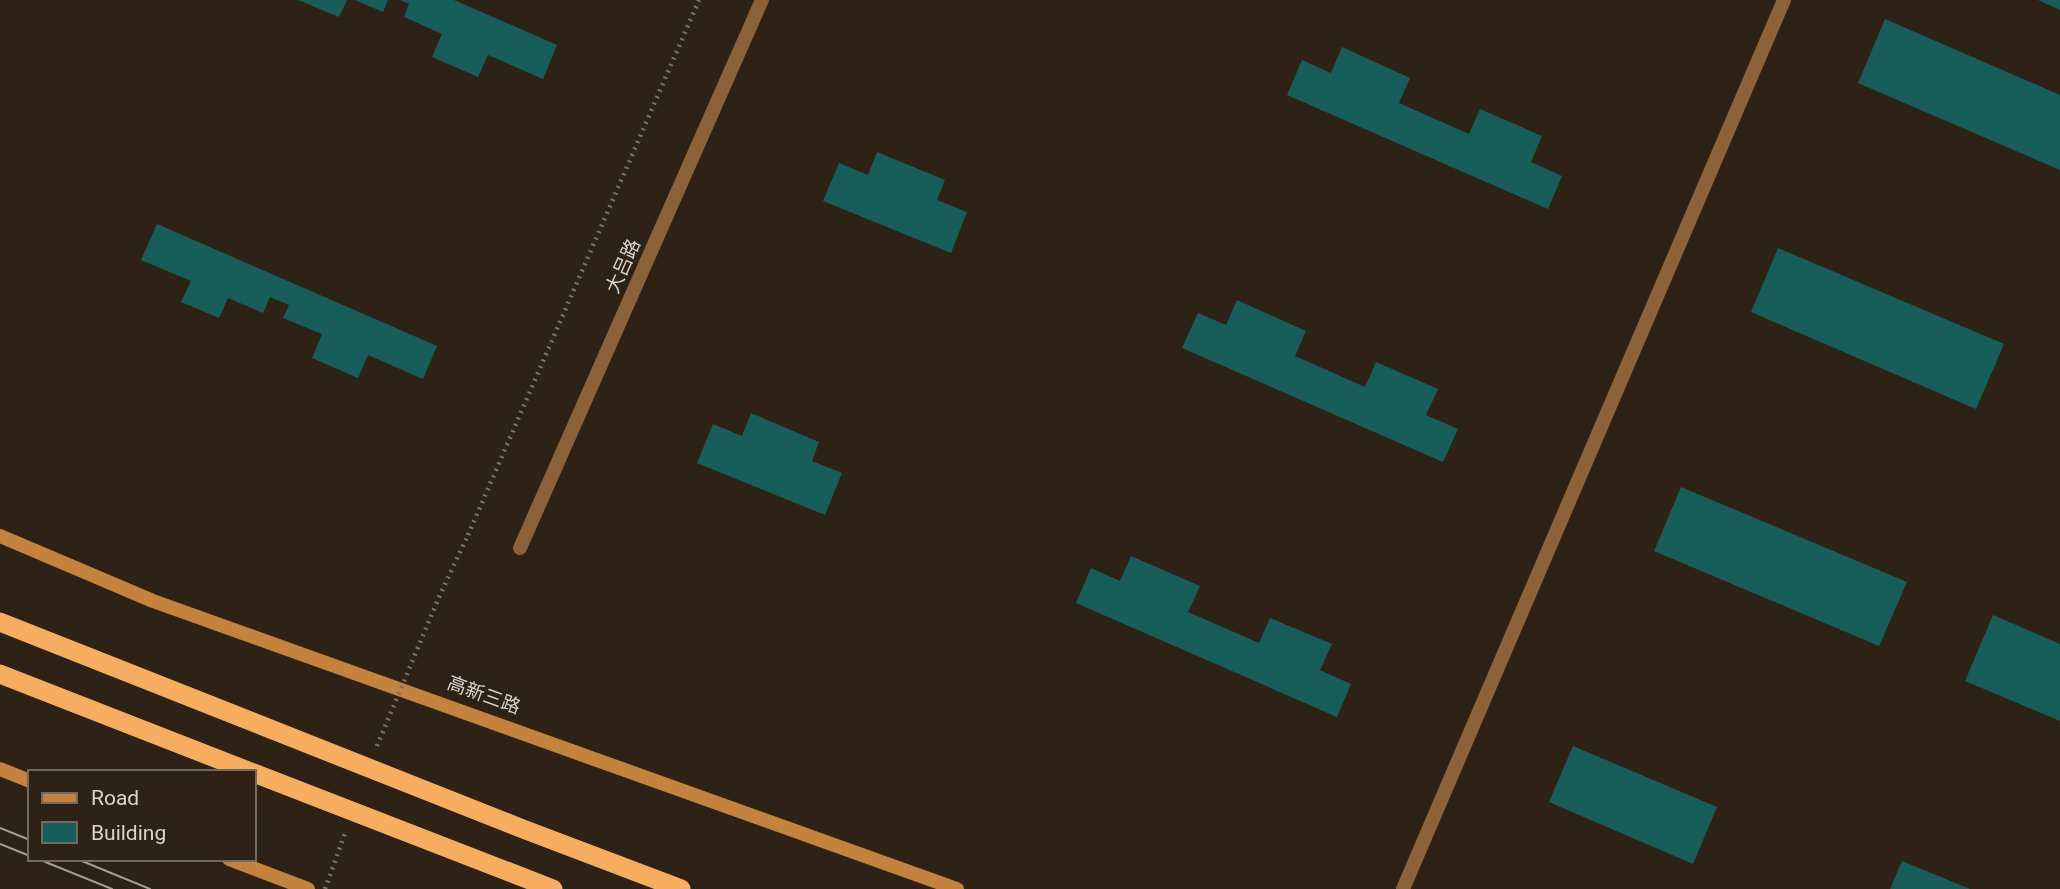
<svg xmlns="http://www.w3.org/2000/svg" width="2060" height="889" viewBox="0 0 2060 889" font-family="Roboto,'Noto Sans SC',sans-serif">
  <rect width="100%" height="100%" fill="#2e2217"/>
  <!-- building -->
  <g fill="#175e5a">
    <path d="M298,0H347L339,17Z"/>
    <path d="M355,0H388L383,12Z"/>
    <path d="M400,0H454L557,45L543,79L488,55L478,77L432,57L442,34L404,17L409,4Z"/>
    <path d="M2038,0H2060V10Z"/>
    <path d="M1885,19L2060,95V170L1858,83Z"/>
    <path d="M1342,47L1410,78L1399,103L1469,134L1480,109L1542,136L1531,162L1562,176L1548,209L1287,95L1302,60L1331,73Z"/>
    <path d="M877,152L945,180L937,200L967,212L951,253L823,201L839,163L868,175Z"/>
    <path d="M157,224L437,346L423,379L368,355L358,378L312,358L322,334L283,318L289,305L270,297L263,313L228,298L219,318L181,302L191,281L141,260Z"/>
    <path d="M1778,248L2004,344L1976,409L1751,312Z"/>
    <path d="M1237,300L1306,331L1295,356L1365,387L1376,362L1438,389L1426,415L1458,429L1443,462L1182,348L1198,313L1226,325Z"/>
    <path d="M751,413L819,442L812,461L842,473L825,515L697,463L713,424L742,436Z"/>
    <path d="M1681,487L1907,582L1879,646L1654,551Z"/>
    <path d="M1131,556L1200,586L1188,612L1259,643L1270,618L1332,644L1320,670L1351,684L1337,717L1076,603L1091,568L1120,581Z"/>
    <path d="M1993,615L2060,644V721L1965,681Z"/>
    <path d="M1573,746L1717,807L1693,864L1549,802Z"/>
    <path d="M1902,861L1970,889H1890Z"/>
  </g>
  <g fill="none" stroke-linecap="round" stroke-linejoin="round">
    <!-- path -->
    <path stroke="#7b7167" stroke-width="4.5" stroke-dasharray="2 5" stroke-linecap="butt" d="M468,535L699,0"/>
    <!-- minor -->
    <path stroke="#8a6138" stroke-width="14" d="M1403,889L1784,0"/>
    <!-- tertiary -->
    <path stroke="#8a6138" stroke-width="14" d="M520,548L762,0"/>
    <!-- secondary -->
    <g stroke="#c3823d" stroke-width="14">
      <path d="M0,536L153,601L957,889"/>
      <path d="M0,769L30,781"/>
      <path d="M229,859L308,889"/>
    </g>
    <!-- trunk -->
    <path stroke="#f6ad60" stroke-width="19" d="M0,674L251,772"/>
    <!-- tram -->
    <g stroke="#a59c93" stroke-width="2">
      <path d="M0,828L30,840"/>
      <path d="M0,844L30,856"/>
      <path d="M38,859L112,889"/>
      <path d="M77,859L150,889"/>
    </g>
    <!-- path-bridge -->
    <g stroke="#7b7167" stroke-width="4.5" stroke-dasharray="2 5" stroke-linecap="butt">
      <path d="M377,746L439,597L468,535"/>
      <path d="M325,889L345,833"/>
    </g>
    <!-- trunk-bridge -->
    <g stroke="#f6ad60" stroke-width="19">
      <path d="M0,622L523,829L681,889"/>
      <path d="M254,773L553,889"/>
    </g>
  </g>
  <g text-anchor="middle" dominant-baseline="central" stroke-width="6" stroke-linejoin="round" paint-order="stroke">
    <!-- street labels -->
    <g font-size="19" fill="#dbd3cc" stroke="#2e2217">
      <text transform="translate(623 266) rotate(-66)">大吕路</text>
      <text transform="translate(484 695) rotate(20)">高新三路</text>
    </g>
  </g>
  <!-- legend -->
  <rect x="28" y="770" width="228" height="91" fill="#2e2217" stroke="#73695f" stroke-width="2"/>
  <rect x="42" y="793" width="35" height="10" fill="#c3823d" stroke="#73695f" stroke-width="2"/>
  <text x="91" y="805" font-size="21" fill="#dbd3cc">Road</text>
  <rect x="42" y="822" width="35" height="21" fill="#175e5a" stroke="#73695f" stroke-width="2"/>
  <text x="91" y="840" font-size="21" fill="#dbd3cc">Building</text>
</svg>
